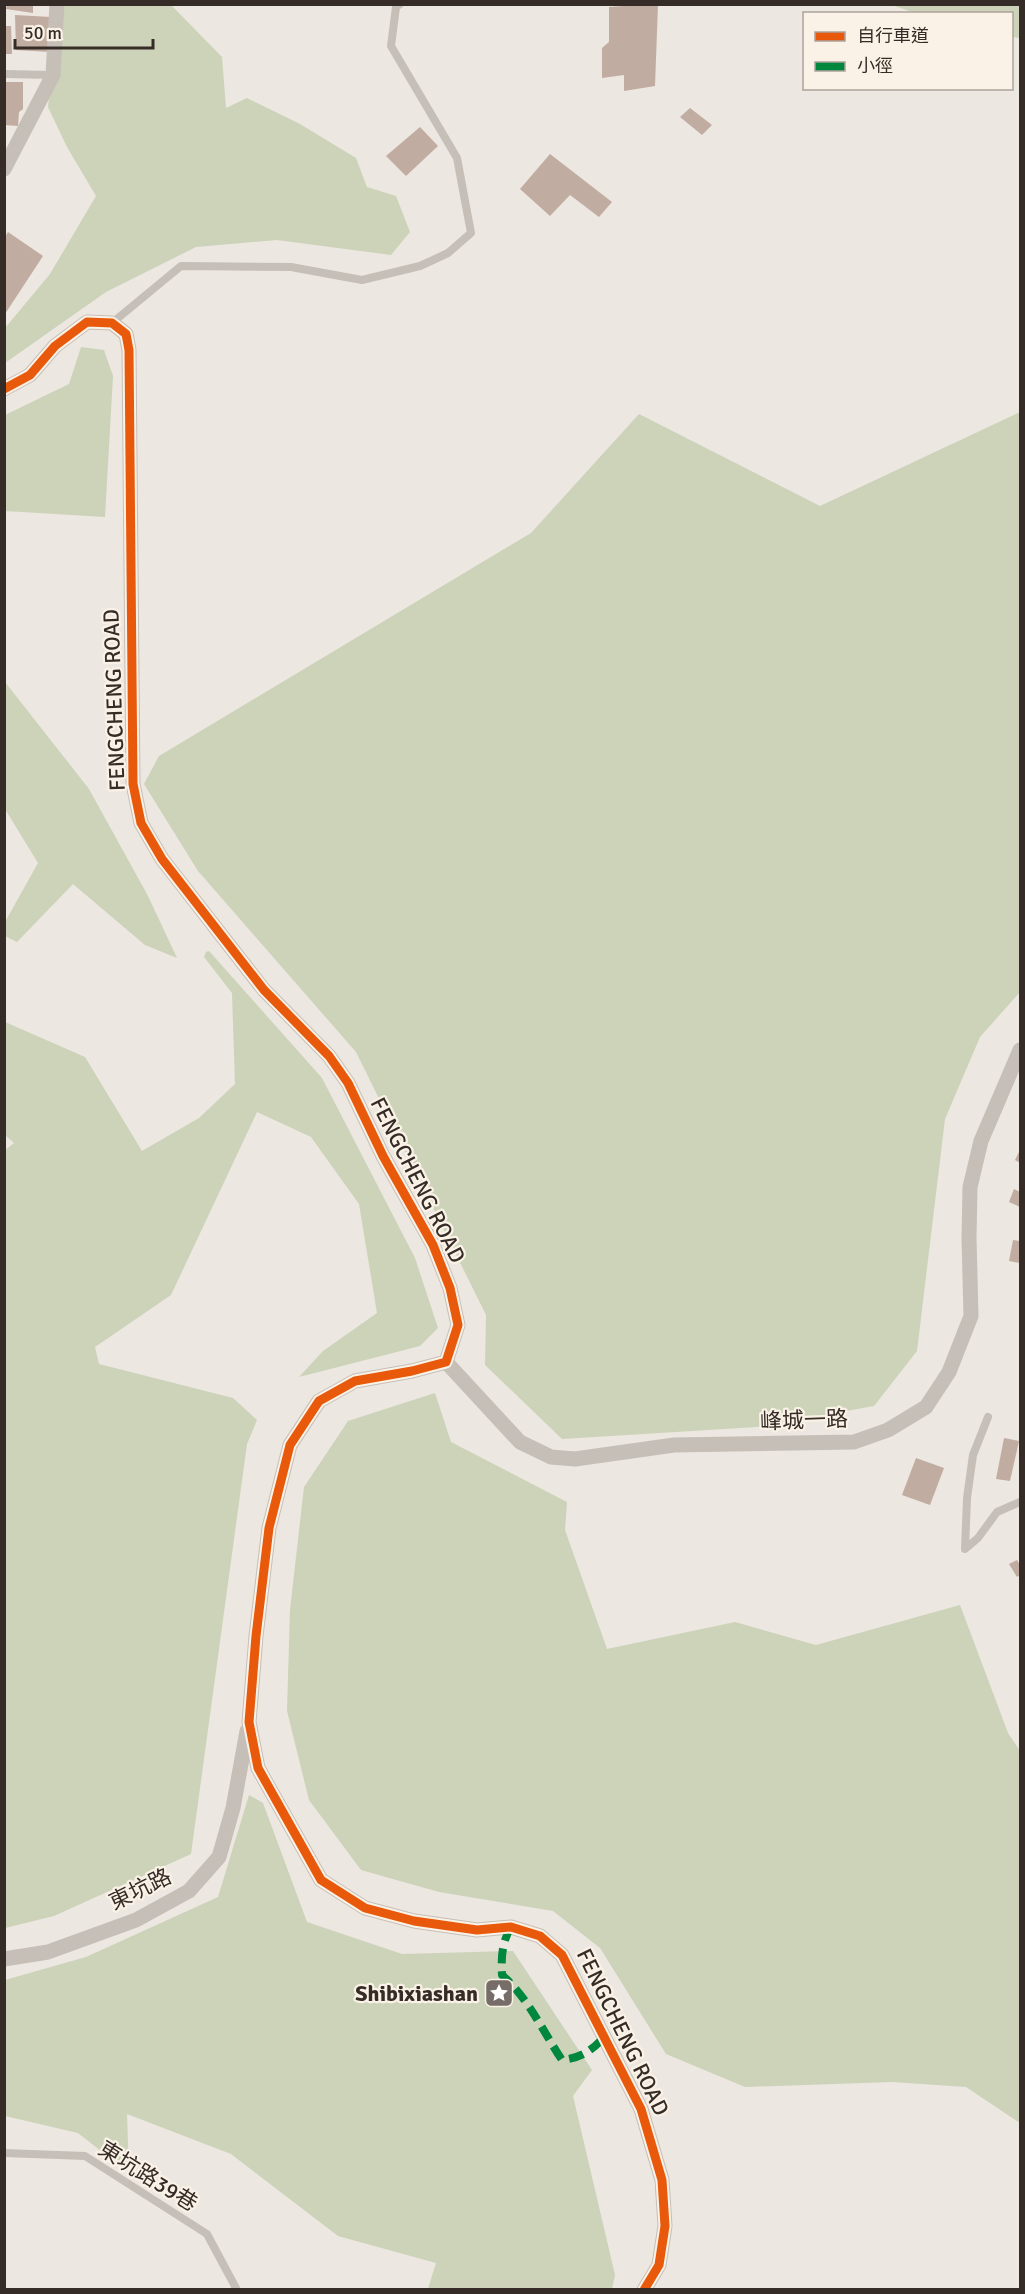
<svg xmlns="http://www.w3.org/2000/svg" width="1025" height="2294" viewBox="0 0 1025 2294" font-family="Signika,'Noto Sans TC',sans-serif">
  <rect width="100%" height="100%" fill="#ece7e0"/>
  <!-- green -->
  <g fill="#ccd3b9">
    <path d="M58,5H171L222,57L226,108L247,98L300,124L356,158L367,187L396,196L410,232L391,255L277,240L196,247L106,292L5,363V328L50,274L96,196L67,147L48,107Z"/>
    <path d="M892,5H1020V38L1012,37V14L915,13Z"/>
    <path d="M81,347L104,350L113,376L105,517L5,511V415L69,384Z"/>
    <path d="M1020,412V992L980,1037L945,1119L917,1351L874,1406L757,1427L562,1439L485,1365L486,1315L356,1052L198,871L144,784L159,756L531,533L639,414L820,506Z"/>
    <path d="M5,682L89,789L148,896L177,958L145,945L73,884L17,942L5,936V922L38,863L5,809Z"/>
    <path d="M209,951L322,1078L415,1258L438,1328L420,1346L299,1377L323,1351L377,1313L359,1204L311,1137L257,1112L171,1295L95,1347L99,1364L233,1398L257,1420L247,1444L191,1854L54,1916L5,1928L4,1151L14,1143L5,1135V1022L85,1057L142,1151L199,1118L235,1084L232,993L204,957L206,952Z"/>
    <path d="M435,1393L451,1442L567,1502L565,1530L607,1649L735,1622L816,1645L960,1605L1008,1733L1020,1751V2123L966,2087L892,2082L745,2087L666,2054L600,1948L553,1911L439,1892L361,1870L309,1800L287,1711L290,1610L304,1487L348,1421Z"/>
    <path d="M249,1795L263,1803L307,1922L402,1954L513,1951L592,2070L573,2096L615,2275L612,2289H428L436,2263L338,2236L231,2154L127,2114L129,2173L78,2133L5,2116V1980L86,1957L218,1897Z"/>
  </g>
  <!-- building -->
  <g fill="#c1aca1">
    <path d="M7,4H33V13L6,9Z"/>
    <path d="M636,5H658L655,86L624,91V75L602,78V48L609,42V7Z"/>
    <path d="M15,15L51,17L50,52L16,50Z"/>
    <path d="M4,26H11L12,54H4Z"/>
    <path d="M4,82H23V109L19,112L18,126L4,125Z"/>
    <path d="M690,108L712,125L702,135L680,117Z"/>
    <path d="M420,127L438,146L406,176L386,156Z"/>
    <path d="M550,154L612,202L599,217L570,195L550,216L520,189Z"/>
    <path d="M8,232L43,256L5,314V237Z"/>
    <path d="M1020,1150V1163L1015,1160Z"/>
    <path d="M1014,1189L1020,1192V1207L1009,1202Z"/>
    <path d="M1013,1240L1020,1241V1263L1009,1261Z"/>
    <path d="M1004,1438L1019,1441L1010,1481L996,1479Z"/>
    <path d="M916,1458L944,1468L930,1505L902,1495Z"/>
    <path d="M1017,1560L1020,1565V1575L1017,1577L1009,1564Z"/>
  </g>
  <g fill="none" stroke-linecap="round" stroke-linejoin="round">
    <!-- service -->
    <g stroke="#c6bfb8" stroke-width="8">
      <path d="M4,74L53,75"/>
      <path d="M112,323L181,266L291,267L362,280L420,266L448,253L471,233L457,158L391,46L396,7L400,4"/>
      <path d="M988,1417L973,1455L967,1498L965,1549L978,1538L997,1512L1020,1502"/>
      <path d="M4,2153L85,2156L207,2234L237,2290"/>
    </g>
    <!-- minor -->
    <g stroke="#c6bfb8" stroke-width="15">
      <path d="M4,169L53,75L57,4"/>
      <path d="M4,389L30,375L55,346L87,322L112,323L126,334L129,350L133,784L141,823L162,859L264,990L329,1056L348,1083L383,1156L433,1245L450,1288L458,1325L446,1362L412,1371L355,1381L319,1401L290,1445L269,1528L256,1636L249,1722L258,1768L321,1880L365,1908L414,1921L477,1930L511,1927L540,1936L562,1955L641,2109L662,2180L665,2226L659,2265L644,2290"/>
      <path d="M446,1362L520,1442L551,1457L575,1459L674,1445L854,1442L888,1430L926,1407L949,1372L971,1316L969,1238L970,1187L981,1141L1020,1050"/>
      <path d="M4,1959L48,1952L136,1920L189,1891L219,1857L233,1808L247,1731"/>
    </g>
    <!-- quiet -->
    <g stroke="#00873e" stroke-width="8" stroke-dasharray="15 8" stroke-linecap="butt">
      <path d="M511,1927C502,1942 501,1957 502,1975C529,1999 542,2030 562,2060C581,2058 593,2050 605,2036"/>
      <path d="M500,1992L507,1979"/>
    </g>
    <!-- cycleway casing -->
    <g stroke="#faf2e6" stroke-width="13">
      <path id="cycleway" d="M4,389L30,375L55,346L87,322L112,323L126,334L129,350L133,784L141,823L162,859L264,990L329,1056L348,1083L383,1156L433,1245L450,1288L458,1325L446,1362L412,1371L355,1381L319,1401L290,1445L269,1528L256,1636L249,1722L258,1768L321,1880L365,1908L414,1921L477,1930L511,1927L540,1936L562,1955L641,2109L662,2180L665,2226L659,2265L644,2290"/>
    </g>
    <!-- cycleway -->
    <use href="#cycleway" stroke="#e8590c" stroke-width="9"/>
  </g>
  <!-- icons -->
  <defs>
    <g id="sight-square" transform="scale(1.5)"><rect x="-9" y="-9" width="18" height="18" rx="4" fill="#766d68" stroke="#faf2e6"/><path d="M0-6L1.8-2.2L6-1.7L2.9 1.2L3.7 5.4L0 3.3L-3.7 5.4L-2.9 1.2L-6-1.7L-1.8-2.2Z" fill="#fff"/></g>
  </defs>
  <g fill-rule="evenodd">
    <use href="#sight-square" x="499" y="1993"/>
  </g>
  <g text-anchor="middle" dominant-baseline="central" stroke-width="4.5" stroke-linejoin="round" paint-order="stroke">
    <!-- street labels -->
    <g font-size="22" fill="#362c27" stroke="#faf2e6">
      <text transform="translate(114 700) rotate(-92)">FENGCHENG ROAD</text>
      <text transform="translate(418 1180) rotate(63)">FENGCHENG ROAD</text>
      <text transform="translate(804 1420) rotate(-2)">峰城一路</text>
      <text transform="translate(140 1889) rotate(-26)">東坑路</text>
      <text transform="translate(623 2032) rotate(64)">FENGCHENG ROAD</text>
      <text transform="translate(148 2176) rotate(32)">東坑路39巷</text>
    </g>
    <!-- poi labels -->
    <g font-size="22" font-weight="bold" fill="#362c27" stroke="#faf2e6" text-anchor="end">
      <text x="478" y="1993">Shibixiashan</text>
    </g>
  </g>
  <!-- border -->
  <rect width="1025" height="2294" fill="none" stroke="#362c27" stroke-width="12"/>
  <!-- legend -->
  <rect x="803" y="12" width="210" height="78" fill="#faf2e6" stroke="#aca39a" stroke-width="1.5"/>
  <rect x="815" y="32" width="30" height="9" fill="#e8590c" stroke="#aca39a" stroke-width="1.5"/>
  <text x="857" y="42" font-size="18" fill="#362c27">自行車道</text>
  <rect x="815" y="62" width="30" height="9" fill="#00873e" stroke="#aca39a" stroke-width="1.5"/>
  <text x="857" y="72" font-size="18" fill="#362c27">小徑</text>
  <!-- scale -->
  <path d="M15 39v9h138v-9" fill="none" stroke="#362c27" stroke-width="3"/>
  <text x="24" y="39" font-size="18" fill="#362c27" stroke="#faf2e6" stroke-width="4.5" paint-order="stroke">50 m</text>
</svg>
